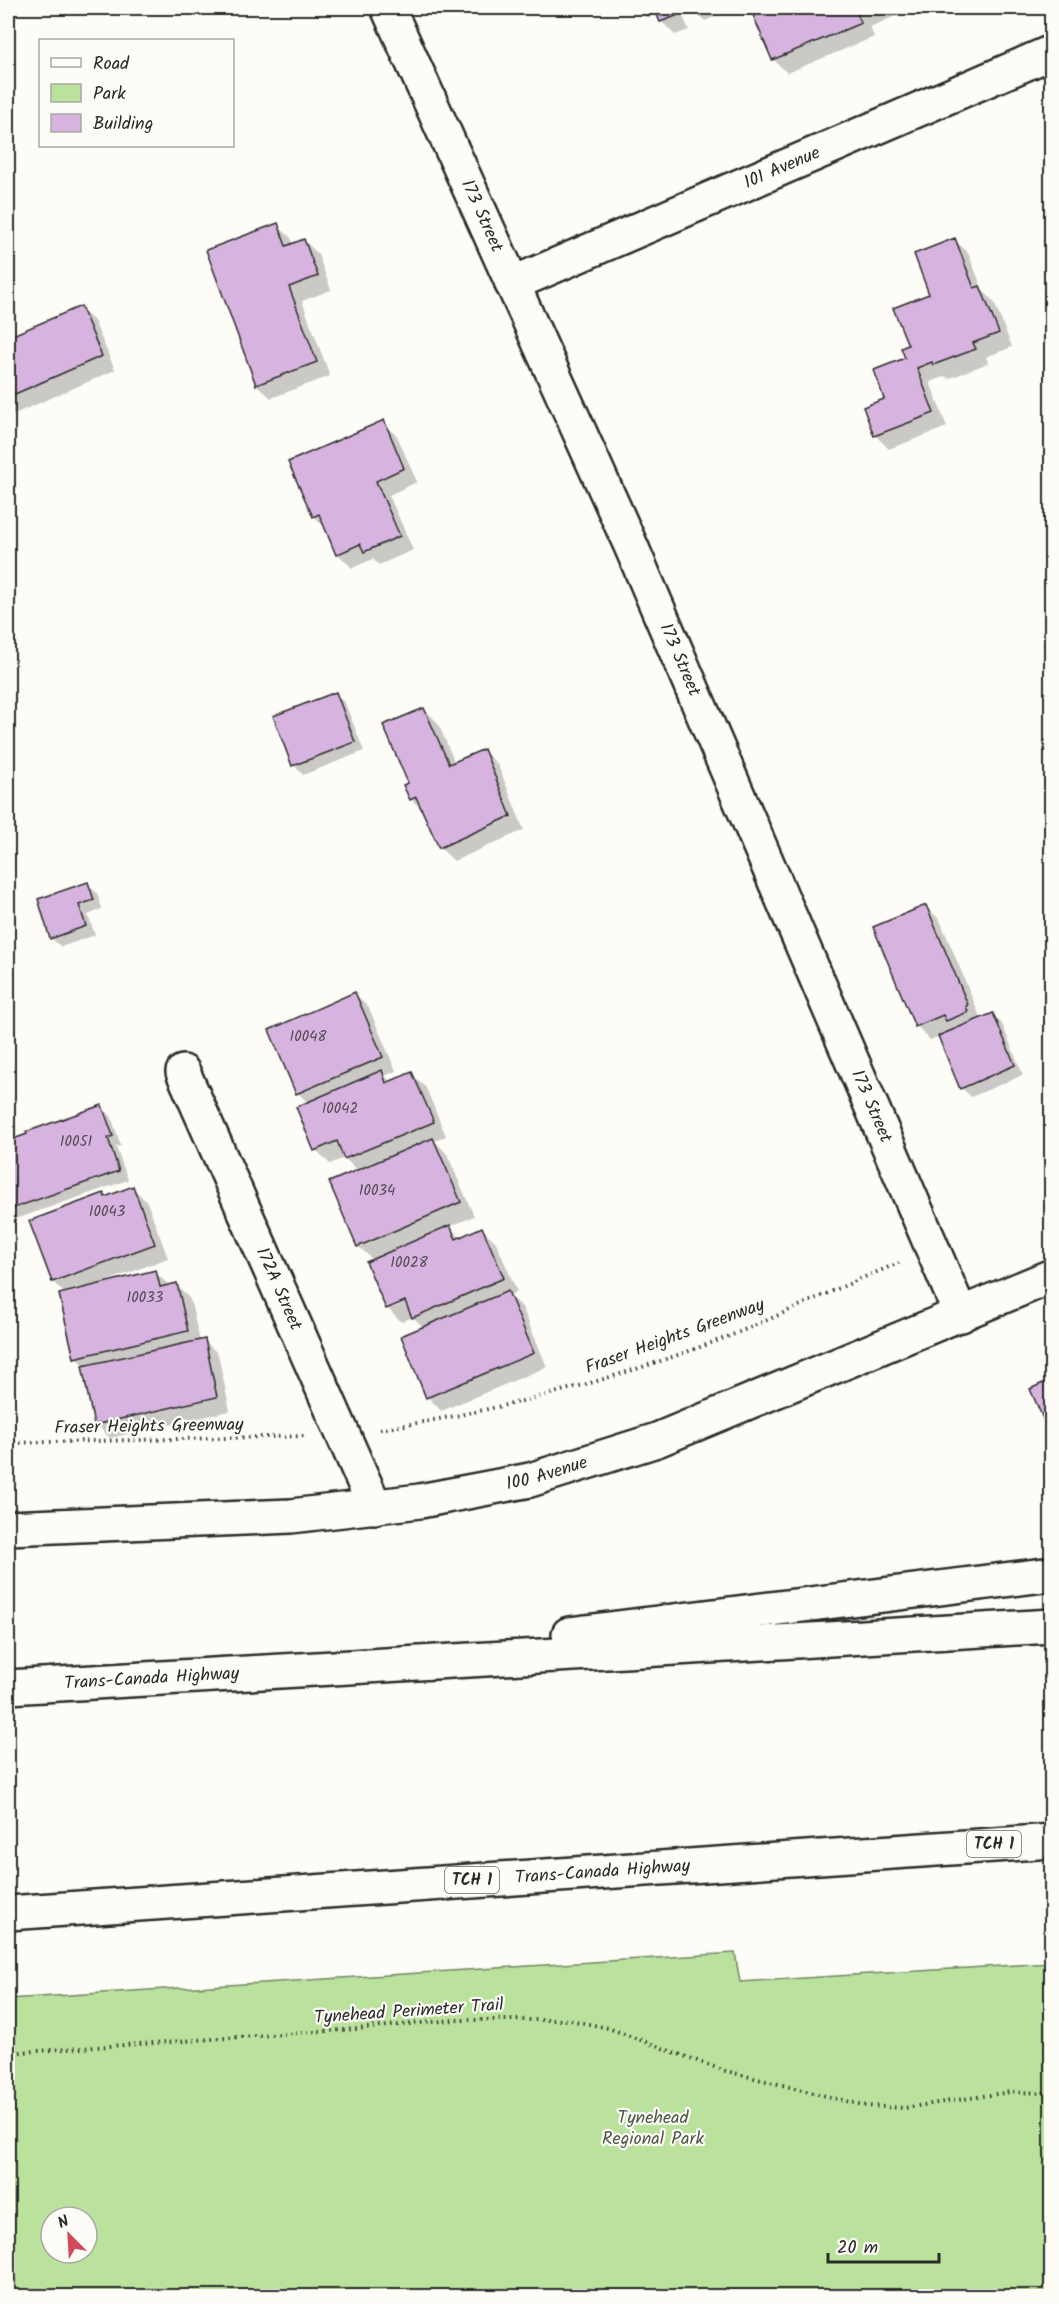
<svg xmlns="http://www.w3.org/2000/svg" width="1059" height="2304" viewBox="0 0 1059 2304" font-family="Kalam,sans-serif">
  <rect width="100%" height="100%" fill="#fdfcf7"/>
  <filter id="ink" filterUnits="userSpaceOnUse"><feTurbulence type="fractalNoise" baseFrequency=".0167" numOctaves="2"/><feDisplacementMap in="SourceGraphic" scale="12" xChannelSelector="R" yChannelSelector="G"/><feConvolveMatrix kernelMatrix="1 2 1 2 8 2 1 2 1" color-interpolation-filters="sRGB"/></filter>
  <g filter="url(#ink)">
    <!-- green -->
    <path fill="#bae29d" stroke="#728664" stroke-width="1.5" fill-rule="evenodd" d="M735,1953L740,1982L1051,1963V2296H8V1999ZM51,2217H87V2253H51Z"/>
    <!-- shadow -->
    <g fill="#0003" fill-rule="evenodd">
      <path d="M637,8H679L689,30L675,35L661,21L658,13L647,18Z"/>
      <path d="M692,8H727L728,11L705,21Z"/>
      <path d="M751,8H895L898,15L870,27L874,37L787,73L774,60Z"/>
      <path d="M277,225L291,238L293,244L304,240L318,254L331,290L302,301L330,376L271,398L257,385L208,251Z"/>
      <path d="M954,239L968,253L983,290L994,302L1012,347L986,357L988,363L948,379L946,376L930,382L947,427L889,449L875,435Z"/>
      <path d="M80,308L94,321L115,370L12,415L8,410V339Z"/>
      <path d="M383,422L397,436L417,482L389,495L413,550L379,565L373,559L352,568L338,554L327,530L314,516Z"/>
      <path d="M335,694L345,703L364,751L303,775L294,765Z"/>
      <path d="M424,709L438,723L455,763L484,751L498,765L524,830L454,861L440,848L425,813L411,799Z"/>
      <path d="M87,884L97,893L102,909L88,915L95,935L61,947L51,938Z"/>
      <path d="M926,907L940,920L981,1019L992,1014L1002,1024L1023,1075L971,1097L962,1088L940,1036L930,1040L917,1026L875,928Z"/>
      <path d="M355,994L369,1008L396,1071L385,1076L391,1082L412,1074L426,1088L446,1136L435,1141L447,1154L474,1216L449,1227L461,1238L482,1229L496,1242L517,1292L510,1295L522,1307L547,1367L441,1411L428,1397L424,1328L413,1317L401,1322L387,1308L373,1260L358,1246V1171L344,1158L330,1164L316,1150L308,1103L298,1093ZM411,1297L412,1300L392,1308V1305Z"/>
      <path d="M102,1107L111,1116L121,1146L116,1147L128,1180L13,1220L8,1215V1179L12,1178L8,1166V1142Z"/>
      <path d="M133,1188L147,1202L168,1258L102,1283L103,1285L155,1272L170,1286L176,1285L190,1299L200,1341L204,1340L218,1354L230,1411L110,1438L96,1424L85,1367L76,1357L65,1294L53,1282L31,1221L103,1195L107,1198Z"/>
    </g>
    <!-- building -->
    <g fill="#d7b4df" stroke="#2b2b2b" stroke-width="1.5">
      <path d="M654,8H672L676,16L660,22Z"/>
      <path d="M750,8H869L857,13L861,23L772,60Z"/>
      <path d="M278,223L286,246L304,239L318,276L289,287L317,362L256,385L206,250Z"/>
      <path d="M955,238L974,288L980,286L999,333L973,343L976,349L933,365L932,362L917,368L934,413L874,436L863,407L884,399L874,370L905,358L901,348L908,345L893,308L929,294L914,254Z"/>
      <path d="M81,306L102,356L8,397V337Z"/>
      <path d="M384,420L404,468L376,481L400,536L364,552L360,544L336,555L319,514L313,517L288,462Z"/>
      <path d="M336,692L355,742L292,766L273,716Z"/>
      <path d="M424,708L449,764L484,749L511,816L439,848L416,797L410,800L403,785L408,783L383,725Z"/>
      <path d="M88,882L94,900L79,905L86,926L50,939L38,899Z"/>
      <path d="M926,905L968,1005L966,1006L968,1012L946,1021L943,1015L915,1027L873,927Z"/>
      <path d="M355,992L383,1057L296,1094L269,1030Z"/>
      <path d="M993,1013L1015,1065L960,1089L938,1036Z"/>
      <path d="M382,1070L386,1083L412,1072L434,1122L344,1159L337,1141L314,1151L296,1107Z"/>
      <path d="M102,1105L113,1136L108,1138L119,1171L8,1210V1178L10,1177L8,1171V1141L27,1134L26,1132Z"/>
      <path d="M433,1138L461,1202L357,1247L329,1182Z"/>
      <path d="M133,1186L155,1244L52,1282L29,1221L104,1193L105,1197Z"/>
      <path d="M450,1225L456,1239L482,1227L504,1278L412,1318L405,1301L386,1309L366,1262Z"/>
      <path d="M156,1270L160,1287L177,1283L188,1331L74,1358L59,1294Z"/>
      <path d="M508,1291L534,1353L426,1398L401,1336Z"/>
      <path d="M205,1339L217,1397L94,1425L82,1366Z"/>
      <path d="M1052,1379V1420L1045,1423L1030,1389Z"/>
    </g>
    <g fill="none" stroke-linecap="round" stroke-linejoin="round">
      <!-- minor casing -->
      <g stroke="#2b2b2b" stroke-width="38">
        <g id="minor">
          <path id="s1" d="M388,8L631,546L961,1315"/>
          <path id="s2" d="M512,284L1052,52"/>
          <path id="s3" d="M183,1072L375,1507"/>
          <path id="s4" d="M8,1528L291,1516L420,1501L530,1480L657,1440L1052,1276"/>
        </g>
      </g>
      <!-- highway casing -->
      <g stroke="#2b2b2b" stroke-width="38">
        <g id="highway">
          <path d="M569,1634L1052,1574"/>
          <path id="s5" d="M8,1687L1052,1626"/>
          <path id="s6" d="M8,1913L1052,1841"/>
        </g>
      </g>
      <!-- path -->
      <g stroke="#2b2b2b" stroke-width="4" stroke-dasharray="1.5 4.5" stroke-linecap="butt">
        <path d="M380,1429C500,1411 619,1379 732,1335C788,1312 843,1285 899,1263"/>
        <path d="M8,1443L307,1436"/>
        <path d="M8,2053L357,2029L453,2020H570L608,2028L722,2070L866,2106L904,2108L1010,2092L1052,2093"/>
      </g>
      <!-- minor -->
      <use href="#minor" stroke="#fdfcf7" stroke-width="33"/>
      <!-- highway -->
      <use href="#highway" stroke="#fdfcf7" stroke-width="33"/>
    </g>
  </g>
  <g text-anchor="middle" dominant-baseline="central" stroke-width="4.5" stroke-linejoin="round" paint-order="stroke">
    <!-- number labels -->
    <g font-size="15" fill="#564d58">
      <text x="308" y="1037">10048</text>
      <text x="340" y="1109">10042</text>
      <text x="76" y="1142">10051</text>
      <text x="377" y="1191">10034</text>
      <text x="107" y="1212">10043</text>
      <text x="409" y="1263">10028</text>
      <text x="145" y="1298">10033</text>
    </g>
    <!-- shield labels -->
    <g fill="#fdfcf7" stroke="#6a6a68" stroke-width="1.5">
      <rect x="967" y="1831" width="54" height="26" rx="4.5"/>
      <rect x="445" y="1867" width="54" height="26" rx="4.5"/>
    </g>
    <g font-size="16" font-weight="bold" fill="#2b2b2b">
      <text x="994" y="1844">TCH 1</text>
      <text x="472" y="1880">TCH 1</text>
    </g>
    <!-- street labels -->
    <g font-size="18" fill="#2b2b2b" stroke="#fdfcf7">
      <text stroke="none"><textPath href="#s2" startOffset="294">101 Avenue</textPath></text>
      <text stroke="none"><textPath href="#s1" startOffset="228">173 Street</textPath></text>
      <text stroke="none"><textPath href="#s1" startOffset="714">173 Street</textPath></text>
      <text stroke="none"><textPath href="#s1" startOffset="1200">173 Street</textPath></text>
      <text stroke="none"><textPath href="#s3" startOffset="237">172A Street</textPath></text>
      <text transform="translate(675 1337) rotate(-20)">Fraser Heights Greenway</text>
      <text transform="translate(149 1427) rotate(-1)">Fraser Heights Greenway</text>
      <text stroke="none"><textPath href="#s4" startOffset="543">100 Avenue</textPath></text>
      <text stroke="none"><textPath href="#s5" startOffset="144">Trans-Canada Highway</textPath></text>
      <text stroke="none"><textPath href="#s6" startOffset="596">Trans-Canada Highway</textPath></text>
      <text transform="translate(409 2012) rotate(-4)">Tynehead Perimeter Trail</text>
    </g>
    <!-- park labels -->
    <g font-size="18" fill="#4f5948" stroke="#fdfcf7">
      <text x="653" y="2118">Tynehead<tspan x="653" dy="21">Regional Park</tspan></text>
    </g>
  </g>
  <!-- margin -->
  <rect width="1059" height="2304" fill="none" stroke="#fdfcf7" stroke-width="30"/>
  <rect x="15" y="15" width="1029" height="2274" fill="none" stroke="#2b2b2b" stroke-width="2" filter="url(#ink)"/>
  <!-- legend -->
  <rect x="39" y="39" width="195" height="108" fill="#fdfcf7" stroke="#a9a8a5" stroke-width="1.5"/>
  <rect x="51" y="58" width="30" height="9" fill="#fdfcf7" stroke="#a9a8a5" stroke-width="1.5"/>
  <text x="93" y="69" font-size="18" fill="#2b2b2b">Road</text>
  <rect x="51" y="84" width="30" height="18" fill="#bae29d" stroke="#a9a8a5" stroke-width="1.5"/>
  <text x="93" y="99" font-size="18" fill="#2b2b2b">Park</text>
  <rect x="51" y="114" width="30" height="18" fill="#d7b4df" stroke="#a9a8a5" stroke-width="1.5"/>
  <text x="93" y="129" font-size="18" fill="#2b2b2b">Building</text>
  <!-- north arrow -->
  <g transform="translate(69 2235) rotate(336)"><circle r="28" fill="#fdfcf7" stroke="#a9a8a5" stroke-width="1.5"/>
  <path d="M0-4.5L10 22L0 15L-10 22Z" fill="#d1495b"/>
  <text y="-9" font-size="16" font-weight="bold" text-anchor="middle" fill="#2b2b2b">N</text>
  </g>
  <!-- scale -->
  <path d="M828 2253v9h111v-9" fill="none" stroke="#2b2b2b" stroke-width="3"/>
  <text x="837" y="2253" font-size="18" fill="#2b2b2b" stroke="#fdfcf7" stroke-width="4.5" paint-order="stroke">20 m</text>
</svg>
